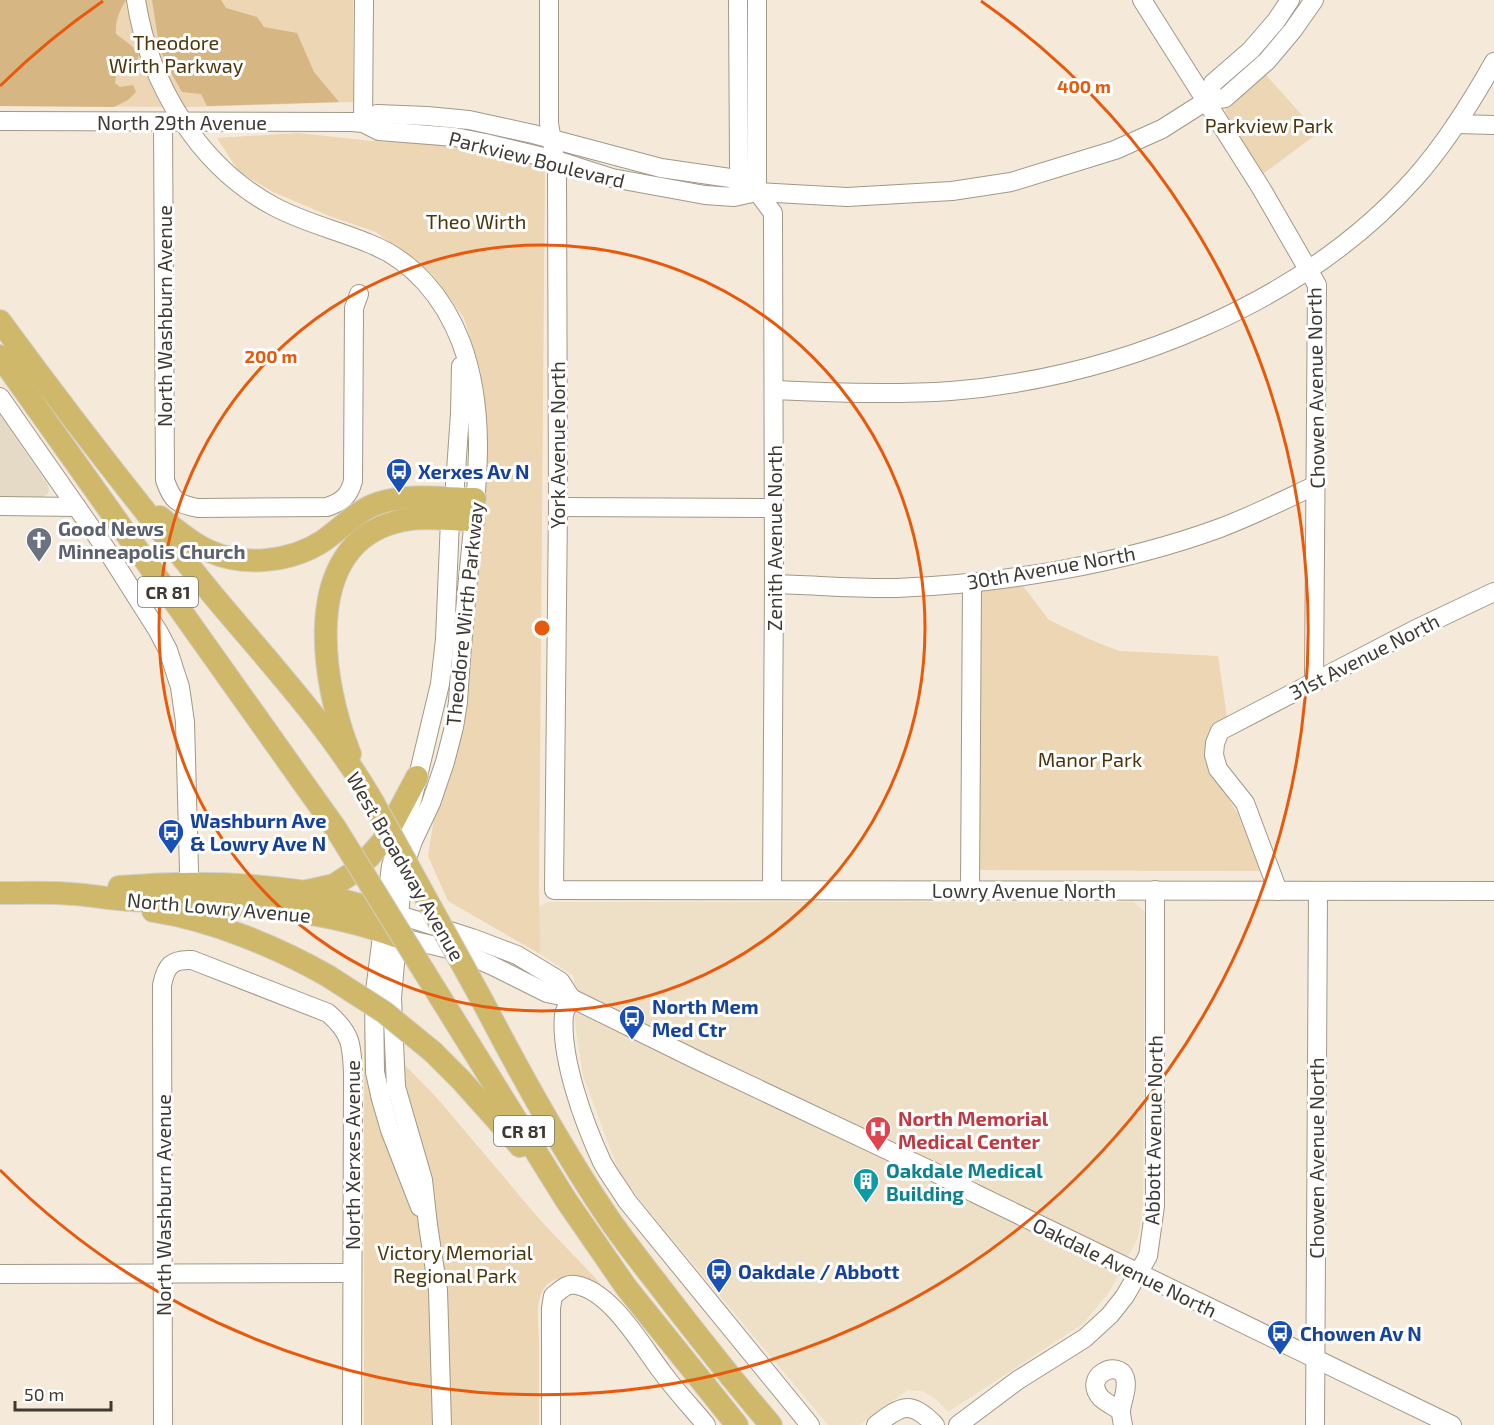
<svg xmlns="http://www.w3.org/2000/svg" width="1494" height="1425" viewBox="0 0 1494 1425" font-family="'Exo 2',sans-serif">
  <rect width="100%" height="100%" fill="#f5ead9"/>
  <!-- commercial -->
  <path fill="#e5dac6" d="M0,415L48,485L49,492L46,495L41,498H0Z"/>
  <!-- built -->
  <path fill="#eedfc7" d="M548,902H1134L1145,912L1143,1207L1138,1238L1109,1292L1084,1323L948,1412L936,1399L922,1391L908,1390L859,1425H828L647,1209L619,1172L583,1076L575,1023L574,976L540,954L534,931L539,907Z"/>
  <!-- green -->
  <g fill="#ecd6b3">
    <path d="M0,0H353V102L195,107L0,106Z"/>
    <path d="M1265,74L1318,133L1263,174L1225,112L1226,107Z"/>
    <path d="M298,133L372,141L448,145L545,165L539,885L540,954L448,901L428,856L449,724L479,433L481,373L464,318L433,275L376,232L332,217L273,192L239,172L217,138Z"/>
    <path d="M1023,586L1049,620L1089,639L1119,651L1218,656L1227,717L1217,724L1207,739L1205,761L1238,814L1261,871L977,870L981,591Z"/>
    <path d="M364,1023L437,1098L541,1221L601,1284C584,1279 552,1270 542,1292C535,1306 539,1326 539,1342C539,1370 539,1397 539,1425H364Z"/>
  </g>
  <!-- forest -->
  <g fill="#d6b682">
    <path d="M0,0H126C119,12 115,20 116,34L132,46L139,55L136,64L116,75L115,83L120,87L133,85L136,92L128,100L114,107L0,106Z"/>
    <path d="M152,0H221L226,8L257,17L264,27L297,33L314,72L339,102L207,106L201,94L182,92L164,60L158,38Z"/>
  </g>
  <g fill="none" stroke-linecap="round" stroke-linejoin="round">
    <!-- minor casing -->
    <g stroke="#a29888" stroke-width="20">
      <g id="minor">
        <path d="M136,0C149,84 199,167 275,207C305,223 337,230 368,243C413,260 444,298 461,342C486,409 478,478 471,548C466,599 461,650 458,702L454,727L445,762L431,803L413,841L403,870L392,998L396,1087L423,1180L428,1225L438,1290L442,1425"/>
        <path d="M549,0V123L557,172L558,507L554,890L1494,891"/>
        <path d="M738,0L739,167L773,213L774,584L772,890"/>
        <path d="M757,0V192"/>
        <path d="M1142,0L1261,188L1317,285L1314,681"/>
        <path d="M1206,101L1213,83L1251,50L1276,21L1290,0"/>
        <path d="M0,121L352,122L363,123L379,131L455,137L485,143L556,160L612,178L705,195L734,197L757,192L847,197L952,191L1011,182L1115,150L1162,129L1206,101L1225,98L1267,61L1293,30L1314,0"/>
        <path d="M163,122L165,480C172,501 177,504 198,508L327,507C342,502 349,496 353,481L354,308L359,294"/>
        <path d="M363,123L377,114L427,116L469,120L533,134L661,168L730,178L754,190"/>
        <path d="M363,123L364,0"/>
        <path d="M1456,124L1494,125"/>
        <path d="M774,390C833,393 892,395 951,391C1118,377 1302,305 1415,178C1446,143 1471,103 1494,62"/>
        <path d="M0,397L106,549L158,631L168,650L180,687L185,722L189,871L190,883L199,891"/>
        <path d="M0,506L77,507"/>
        <path d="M558,507L774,508"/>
        <path d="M774,584C815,585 856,589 897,588C1001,584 1122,564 1220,528C1252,516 1284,500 1316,485"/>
        <path d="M970,890L972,583"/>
        <path d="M1278,891L1245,803L1218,769L1214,755L1215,743L1220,731L1414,630L1494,592"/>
        <path d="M390,912L472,938L517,955L560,981L571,998"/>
        <path d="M398,937L461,952L493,966L547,993L571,998L703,1063L936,1173L974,1193L1452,1425"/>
        <path d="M571,998C569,1004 565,1009 564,1015C560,1058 584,1123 602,1162C609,1175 619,1188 627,1201L810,1425"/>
        <path d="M420,1207L390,1130L381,1099L375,1072L374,999L391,866L413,797L440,684L445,639L450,520L454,499L460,414L461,366"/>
        <path d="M0,1274L352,1273"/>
        <path d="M1121,1411C1115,1407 1106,1403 1101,1398C1081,1376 1119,1358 1125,1378C1128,1389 1122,1400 1121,1411C1121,1415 1122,1420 1123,1425"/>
        <path d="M163,1425L162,985C166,966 171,959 192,960L328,1013C351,1033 352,1044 353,1074L352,1425"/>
        <path d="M551,1425V1308L553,1296C561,1290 566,1283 576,1285C611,1291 642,1346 662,1372C675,1390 691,1407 706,1425"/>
        <path d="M876,1425C902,1405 910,1400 935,1425"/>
        <path d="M958,1425L1018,1380L1085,1338L1110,1315L1125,1296L1148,1256L1155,1206V890"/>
        <path d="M1315,1425L1318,891"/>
      </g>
    </g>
    <!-- major casing -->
    <g stroke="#d1d0ce" stroke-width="24">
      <g id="major">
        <path d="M0,321C68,414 139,505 212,594C267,660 330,727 373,802"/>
        <path d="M0,356L336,829"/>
        <path d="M160,517C175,529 191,543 209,551C244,567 291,562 323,541C342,528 357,510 379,503C409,493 445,499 475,499"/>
        <path d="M350,754C322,685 299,547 396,522C421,515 448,520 474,520"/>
        <path d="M119,887C179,882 239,882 299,891C327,895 356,905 384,910"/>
        <path d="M307,891L334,885L351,874L369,857L383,841L417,777"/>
        <path d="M0,893C24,893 49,892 73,894C91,895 109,899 128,900C219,904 311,904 398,937"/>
        <path d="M153,911C212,920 277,947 328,976"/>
        <path d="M425,973L566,1200L595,1242L626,1287L737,1425"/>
        <path d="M483,1002C521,1075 561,1148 607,1216C626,1244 647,1270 667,1296C701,1340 735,1383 771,1425"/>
        <path d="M433,1052L462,1081L520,1146"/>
      </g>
    </g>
    <!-- minor -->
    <use href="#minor" stroke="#fff" stroke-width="18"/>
    <!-- major -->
    <use href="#major" stroke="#cfb869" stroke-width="22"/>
    <!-- major-bridge casing -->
    <g stroke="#d1d0ce" stroke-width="24" stroke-linecap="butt">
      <g id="major-bridge">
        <path d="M373,802L483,1002"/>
        <path d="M336,829L425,973"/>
        <path d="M328,976L384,1012L433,1052"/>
      </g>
    </g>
    <!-- major-bridge -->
    <use href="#major-bridge" stroke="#cfb869" stroke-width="22"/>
  </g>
  <!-- distance rings -->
  <g fill="none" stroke="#e8590c" stroke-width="3">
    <circle cx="542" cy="628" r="383"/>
    <path d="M0 86A766 766 0 0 1 103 1M981 1A766 766 0 1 1 0 1170"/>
  </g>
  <!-- icons -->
  <defs>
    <g id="bus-pin" transform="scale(1.35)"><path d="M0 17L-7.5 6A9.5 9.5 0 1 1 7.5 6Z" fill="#1a4fb4" stroke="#fff"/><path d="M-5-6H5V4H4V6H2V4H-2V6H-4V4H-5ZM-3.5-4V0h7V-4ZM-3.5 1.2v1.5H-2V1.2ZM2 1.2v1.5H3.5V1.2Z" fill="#fff"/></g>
    <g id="church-pin" transform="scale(1.35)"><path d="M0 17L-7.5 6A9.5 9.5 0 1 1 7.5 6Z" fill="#6b7280" stroke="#fff"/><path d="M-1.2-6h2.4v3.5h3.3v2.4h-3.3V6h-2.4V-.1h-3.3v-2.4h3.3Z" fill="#fff"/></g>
    <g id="hospital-pin" transform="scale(1.35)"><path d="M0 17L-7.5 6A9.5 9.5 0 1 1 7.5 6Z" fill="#e0444e" stroke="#fff"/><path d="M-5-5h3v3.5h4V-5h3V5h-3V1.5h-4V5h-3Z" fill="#fff"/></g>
    <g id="building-pin" transform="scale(1.35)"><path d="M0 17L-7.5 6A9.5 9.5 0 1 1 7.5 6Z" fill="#0f9aa8" stroke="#fff"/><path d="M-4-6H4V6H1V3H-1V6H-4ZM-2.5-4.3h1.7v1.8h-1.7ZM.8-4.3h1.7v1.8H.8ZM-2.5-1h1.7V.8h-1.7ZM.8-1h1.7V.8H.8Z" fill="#fff"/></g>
  </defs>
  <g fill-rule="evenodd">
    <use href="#bus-pin" x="399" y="471"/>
    <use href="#church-pin" x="39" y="540"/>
    <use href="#bus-pin" x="171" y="832"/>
    <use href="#bus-pin" x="632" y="1018"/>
    <use href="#hospital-pin" x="878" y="1129"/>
    <use href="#building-pin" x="866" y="1181"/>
    <use href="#bus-pin" x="719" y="1271"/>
    <use href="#bus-pin" x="1280" y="1333"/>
  </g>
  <g text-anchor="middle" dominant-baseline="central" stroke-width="6" stroke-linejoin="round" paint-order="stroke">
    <!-- shield labels -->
    <g fill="#fff" stroke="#787570" stroke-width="1.5">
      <rect x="138" y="577" width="60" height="30" rx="4.5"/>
      <rect x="494" y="1116" width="60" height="30" rx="4.5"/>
    </g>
    <g font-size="18" font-weight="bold" fill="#3e3a33">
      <text x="168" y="592">CR 81</text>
      <text x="524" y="1131">CR 81</text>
    </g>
    <!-- park labels -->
    <g font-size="20" fill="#4c350a" stroke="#fff">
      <text x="176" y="42">Theodore<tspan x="176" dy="23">Wirth Parkway</tspan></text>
      <text x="1269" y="125">Parkview Park</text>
      <text x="476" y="221">Theo Wirth</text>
      <text x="1090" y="759">Manor Park</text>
      <text x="455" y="1252">Victory Memorial<tspan x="455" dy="23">Regional Park</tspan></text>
    </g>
    <!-- street labels -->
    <g font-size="20" fill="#3e3a33" stroke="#fff">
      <text x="182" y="122">North 29th Avenue</text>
      <text transform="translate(537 159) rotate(14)">Parkview Boulevard</text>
      <text transform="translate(164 316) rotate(-90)">North Washburn Avenue</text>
      <text transform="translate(1315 388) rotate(-91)">Chowen Avenue North</text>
      <text transform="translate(557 445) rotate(-90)">York Avenue North</text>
      <text transform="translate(774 538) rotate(-90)">Zenith Avenue North</text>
      <text transform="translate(1051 567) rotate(-10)">30th Avenue North</text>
      <text transform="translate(464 614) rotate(-84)">Theodore Wirth Parkway</text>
      <text transform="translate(1364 656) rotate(-27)">31st Avenue North</text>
      <text transform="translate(406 866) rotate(60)">West Broadway Avenue</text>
      <text x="1024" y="890">Lowry Avenue North</text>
      <text transform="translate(219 907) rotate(5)">North Lowry Avenue</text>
      <text transform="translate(1153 1130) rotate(-89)">Abbott Avenue North</text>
      <text transform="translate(352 1155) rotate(-90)">North Xerxes Avenue</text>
      <text transform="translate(1316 1158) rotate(-90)">Chowen Avenue North</text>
      <text transform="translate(163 1205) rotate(-90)">North Washburn Avenue</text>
      <text transform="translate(1125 1267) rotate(26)">Oakdale Avenue North</text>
    </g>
    <!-- transit labels -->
    <g font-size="20" font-weight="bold" fill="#164399" stroke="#fff" text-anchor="start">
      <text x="418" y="471">Xerxes Av N</text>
      <text x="190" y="820">Washburn Ave<tspan x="190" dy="23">&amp; Lowry Ave N</tspan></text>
      <text x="652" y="1006">North Mem<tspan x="652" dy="23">Med Ctr</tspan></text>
      <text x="738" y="1271">Oakdale / Abbott</text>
      <text x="1300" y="1333">Chowen Av N</text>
    </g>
    <!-- worship labels -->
    <g font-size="20" font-weight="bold" fill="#5b616d" stroke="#fff" text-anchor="start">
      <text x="58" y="528">Good News<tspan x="58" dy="23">Minneapolis Church</tspan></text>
    </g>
    <!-- health labels -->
    <g font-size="20" font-weight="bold" fill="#be3a42" stroke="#fff" text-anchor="start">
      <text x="898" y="1118">North Memorial<tspan x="898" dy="23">Medical Center</tspan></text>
    </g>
    <!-- culture labels -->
    <g font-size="20" font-weight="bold" fill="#0d838f" stroke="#fff" text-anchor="start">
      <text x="886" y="1170">Oakdale Medical<tspan x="886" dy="23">Building</tspan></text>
    </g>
  </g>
  <circle cx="542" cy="628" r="9" fill="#e8590c" stroke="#fff" stroke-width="3"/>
  <g font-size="18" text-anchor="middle" font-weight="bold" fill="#e8590c" stroke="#fff" stroke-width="6" stroke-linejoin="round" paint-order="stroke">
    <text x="1084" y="93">400 m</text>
    <text x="271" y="363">200 m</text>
  </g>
  <!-- scale -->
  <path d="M15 1401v9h96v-9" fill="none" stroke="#3e3a33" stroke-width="3"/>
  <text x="24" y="1401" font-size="18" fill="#3e3a33" stroke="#ffffff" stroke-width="4.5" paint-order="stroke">50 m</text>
</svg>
